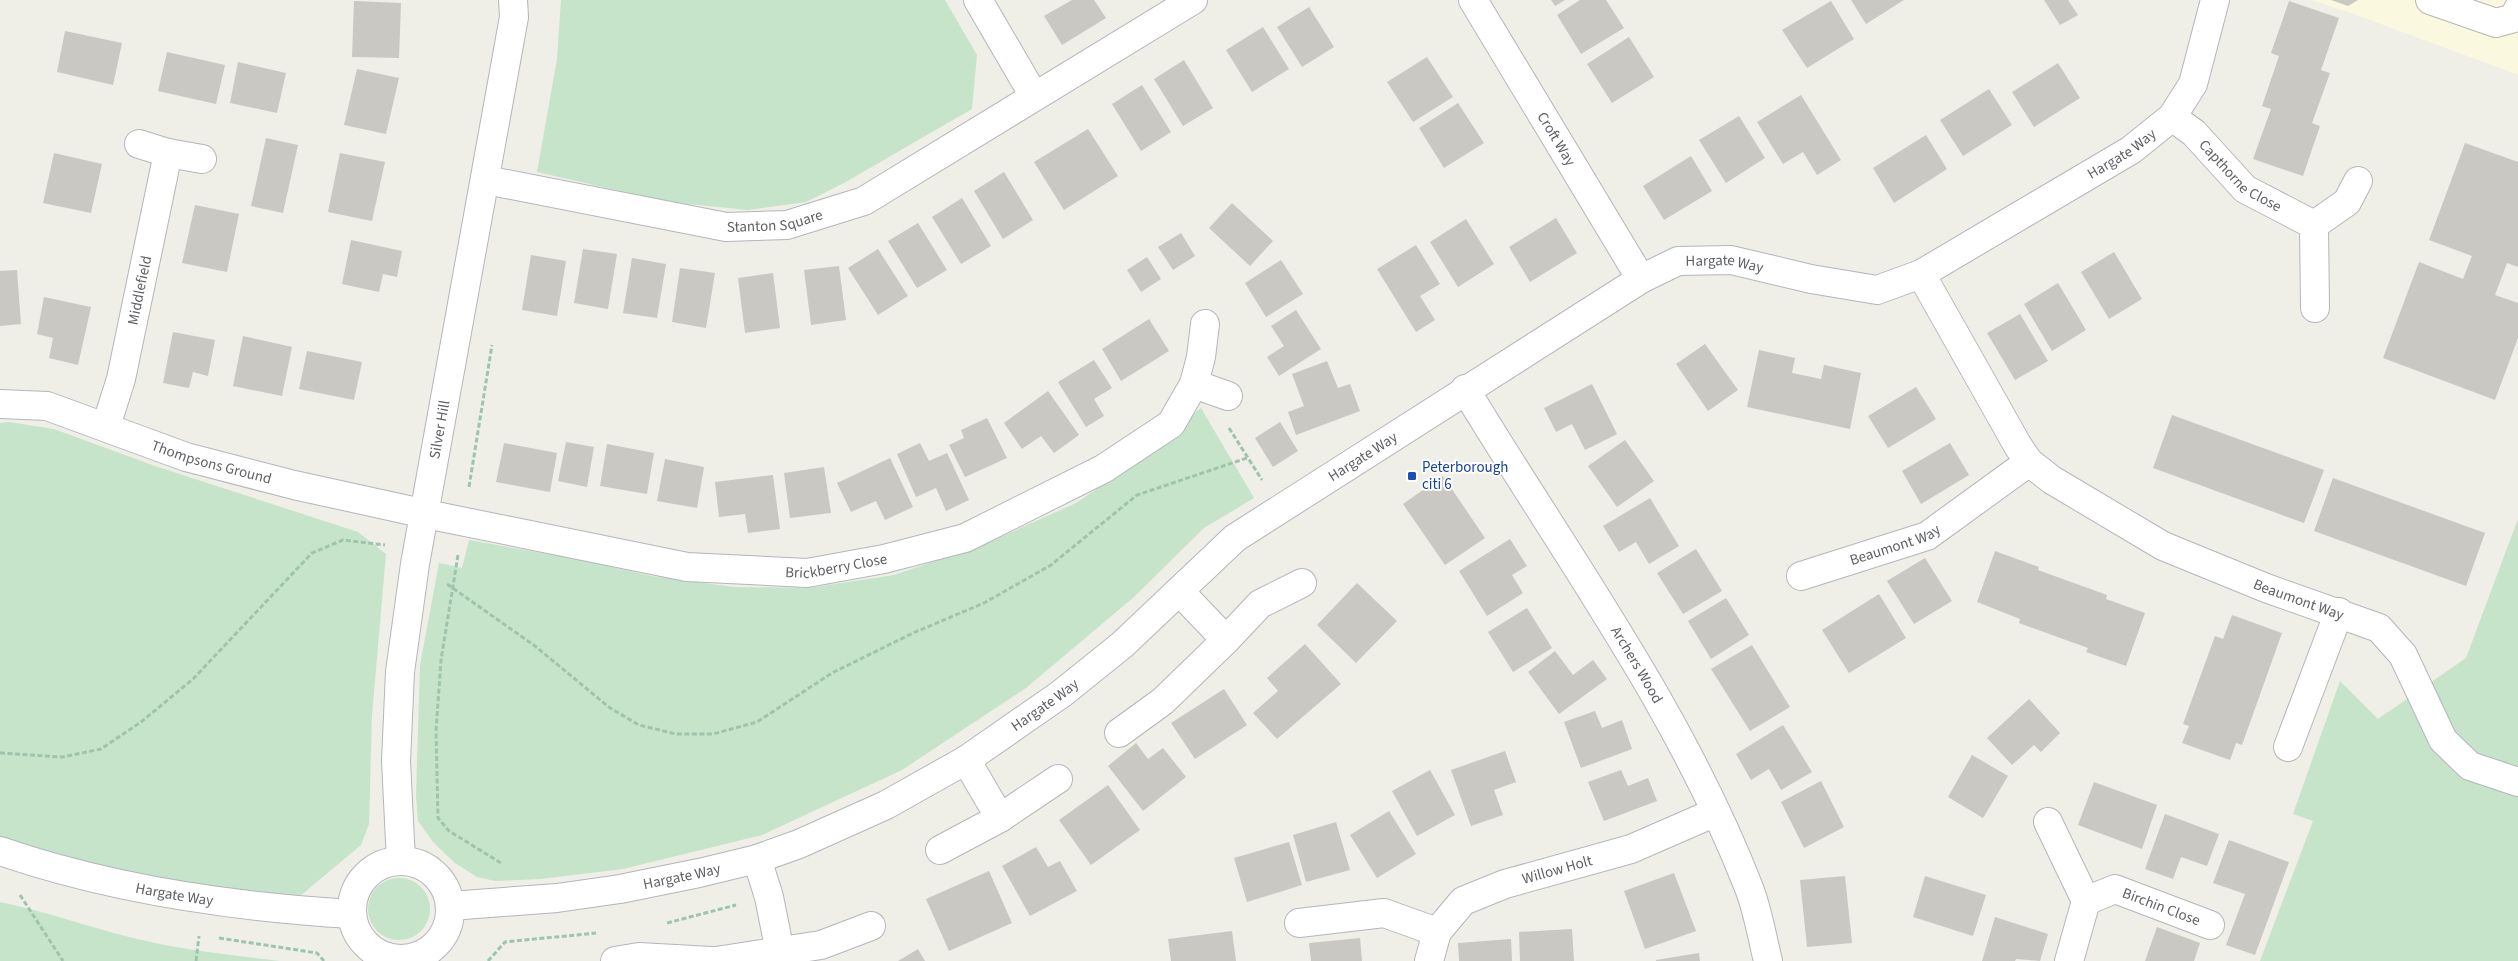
<svg xmlns="http://www.w3.org/2000/svg" width="2518" height="961" viewBox="0 0 2518 961" font-family="'Source Sans 3',sans-serif">
  <rect width="100%" height="100%" fill="#efeee7"/>
  <!-- commercial -->
  <path fill="#fbf8e0" d="M2311,0H2518V75L2362,17Z"/>
  <!-- green -->
  <g fill="#c6e4c9">
    <path d="M561,0H945L977,55L972,109L844,183L806,202L748,210L668,202L537,172L557,59Z"/>
    <path d="M1201,408L1254,498L1204,528L1134,597L1026,688L902,770L762,835L623,869L540,879L495,881L477,877L455,863L433,842L418,821L416,796L420,665L439,563L462,568L469,540L582,560L651,576L734,587L809,588L894,575L985,544L1076,503L1134,464Z"/>
    <path d="M9,422L54,429L155,466L358,532L386,554L372,715L369,824L361,845L300,896L271,898L93,870L0,841V423Z"/>
    <path d="M2518,519V961H2260L2313,821L2293,814L2340,681L2378,719L2466,658Z"/>
    <circle cx="399" cy="909" r="31"/>
    <path d="M0,902C45,911 88,927 133,938C181,950 231,955 280,961H0Z"/>
  </g>
  <!-- building -->
  <g fill="#cac8c3">
    <path d="M1072,0H1094L1106,18L1062,45L1044,16Z"/>
    <path d="M1551,0H1565L1555,6Z"/>
    <path d="M1580,0H1606L1624,28L1581,54L1557,15Z"/>
    <path d="M1851,0H1904L1866,24Z"/>
    <path d="M2044,0H2068L2078,15L2060,25Z"/>
    <path d="M2331,0H2358L2348,6Z"/>
    <path d="M354,1L401,3L399,58L352,57Z"/>
    <path d="M1831,1L1854,39L1807,68L1782,30Z"/>
    <path d="M2289,1L2339,18L2321,70L2330,73L2312,123L2320,126L2303,176L2253,159L2271,109L2262,106L2279,56L2271,53Z"/>
    <path d="M1309,7L1334,47L1302,67L1277,27Z"/>
    <path d="M1263,27L1289,69L1252,92L1226,50Z"/>
    <path d="M65,31L122,43L113,85L57,72Z"/>
    <path d="M1629,37L1654,77L1612,103L1587,64Z"/>
    <path d="M167,52L225,65L216,104L158,91Z"/>
    <path d="M1427,57L1453,97L1413,122L1387,82Z"/>
    <path d="M1184,60L1213,108L1183,126L1154,79Z"/>
    <path d="M238,62L286,73L277,113L230,103Z"/>
    <path d="M2058,63L2080,98L2034,127L2012,92Z"/>
    <path d="M357,69L399,78L386,134L344,125Z"/>
    <path d="M1142,85L1171,132L1141,151L1112,104Z"/>
    <path d="M1989,89L2012,125L1963,156L1940,120Z"/>
    <path d="M1801,95L1841,160L1817,175L1803,152L1783,164L1757,122Z"/>
    <path d="M1458,103L1484,143L1444,168L1419,128Z"/>
    <path d="M1739,116L1765,158L1726,183L1699,140Z"/>
    <path d="M1088,129L1118,176L1064,210L1034,162Z"/>
    <path d="M1926,135L1947,169L1894,203L1873,168Z"/>
    <path d="M266,138L298,145L283,213L251,206Z"/>
    <path d="M2465,143L2518,162V267L2507,263L2495,295L2518,303V338L2495,400L2383,358L2419,262L2463,279L2472,256L2429,240Z"/>
    <path d="M54,153L102,164L91,213L43,203Z"/>
    <path d="M340,153L385,162L372,221L328,212Z"/>
    <path d="M1691,156L1712,191L1664,220L1643,186Z"/>
    <path d="M1004,172L1033,220L1003,239L974,191Z"/>
    <path d="M962,198L991,246L961,264L932,217Z"/>
    <path d="M1232,203L1273,241L1250,266L1209,228Z"/>
    <path d="M195,205L239,214L227,272L182,263Z"/>
    <path d="M1556,218L1577,253L1530,282L1509,247Z"/>
    <path d="M1466,219L1494,264L1458,287L1430,242Z"/>
    <path d="M918,223L947,270L917,288L888,241Z"/>
    <path d="M1181,233L1195,256L1173,270L1158,247Z"/>
    <path d="M351,240L402,251L397,277L383,274L379,292L342,284Z"/>
    <path d="M1416,245L1440,284L1420,296L1435,320L1416,332L1377,269Z"/>
    <path d="M583,249L617,254L608,309L574,303Z"/>
    <path d="M878,249L908,296L878,315L848,268Z"/>
    <path d="M2114,252L2142,299L2109,319L2081,272Z"/>
    <path d="M531,255L566,261L557,316L522,310Z"/>
    <path d="M1147,257L1161,279L1141,292L1127,270Z"/>
    <path d="M632,258L666,264L657,318L623,313Z"/>
    <path d="M1281,260L1303,294L1266,317L1245,283Z"/>
    <path d="M839,266L846,320L811,325L804,270Z"/>
    <path d="M680,268L715,273L706,328L672,322Z"/>
    <path d="M17,270L21,324L0,326V271Z"/>
    <path d="M773,273L780,328L745,333L738,278Z"/>
    <path d="M2058,283L2086,330L2052,351L2024,304Z"/>
    <path d="M44,297L91,307L78,365L49,358L53,338L37,334Z"/>
    <path d="M1296,310L1321,349L1279,376L1267,357L1284,346L1271,326Z"/>
    <path d="M2020,314L2048,361L2015,380L1987,333Z"/>
    <path d="M1149,319L1169,351L1121,381L1102,349Z"/>
    <path d="M173,332L215,340L208,376L193,372L189,388L163,383Z"/>
    <path d="M243,336L292,347L282,396L233,386Z"/>
    <path d="M1705,344L1738,390L1708,411L1676,364Z"/>
    <path d="M1759,350L1795,358L1792,373L1821,379L1824,365L1861,373L1850,429L1747,407Z"/>
    <path d="M307,351L362,362L354,400L299,389Z"/>
    <path d="M1094,360L1112,388L1094,399L1104,416L1086,427L1058,382Z"/>
    <path d="M1327,361L1338,388L1350,384L1360,411L1296,435L1288,412L1304,406L1292,374Z"/>
    <path d="M1592,384L1617,434L1585,450L1572,424L1556,432L1544,408Z"/>
    <path d="M1916,387L1936,419L1888,448L1868,416Z"/>
    <path d="M1048,391L1079,435L1054,453L1041,436L1022,449L1004,423Z"/>
    <path d="M2172,415L2324,470L2304,523L2153,468Z"/>
    <path d="M987,418L1007,458L965,477L949,445L964,438L961,430Z"/>
    <path d="M1280,422L1298,451L1273,467L1255,438Z"/>
    <path d="M1625,440L1654,481L1617,507L1588,466Z"/>
    <path d="M566,442L594,447L587,487L558,481Z"/>
    <path d="M504,443L557,453L550,492L496,482Z"/>
    <path d="M920,443L929,461L947,453L969,500L946,511L936,488L916,497L897,454Z"/>
    <path d="M1950,443L1969,475L1921,504L1902,471Z"/>
    <path d="M607,444L654,453L647,494L600,486Z"/>
    <path d="M890,458L913,507L885,520L876,501L851,512L837,483Z"/>
    <path d="M665,459L704,467L697,508L657,501Z"/>
    <path d="M824,467L831,513L790,518L784,473Z"/>
    <path d="M773,475L780,529L748,533L745,514L719,517L715,482Z"/>
    <path d="M1443,476L1485,538L1445,565L1403,504Z"/>
    <path d="M2333,478L2485,533L2466,586L2314,531Z"/>
    <path d="M1650,498L1679,546L1649,564L1636,542L1619,552L1603,526Z"/>
    <path d="M1510,539L1527,566L1512,575L1523,593L1487,616L1459,571Z"/>
    <path d="M1696,549L1722,591L1683,614L1657,573Z"/>
    <path d="M1995,551L2039,567L2038,570L2107,595L2106,599L2145,613L2126,666L2086,652L2088,648L2019,623L2020,619L1977,602Z"/>
    <path d="M1925,558L1952,601L1914,624L1887,581Z"/>
    <path d="M1357,583L1397,621L1356,663L1317,625Z"/>
    <path d="M1879,594L1906,638L1849,673L1822,630Z"/>
    <path d="M1726,598L1749,635L1711,659L1688,621Z"/>
    <path d="M1527,608L1552,648L1513,672L1488,632Z"/>
    <path d="M2232,615L2282,633L2242,745L2236,743L2230,760L2182,743L2189,726L2183,724L2215,636L2223,639Z"/>
    <path d="M1305,644L1341,684L1277,739L1253,713L1278,691L1267,678Z"/>
    <path d="M1752,645L1790,707L1750,731L1711,669Z"/>
    <path d="M1555,651L1573,675L1593,660L1607,679L1559,714L1528,672Z"/>
    <path d="M1224,689L1247,725L1195,759L1171,723Z"/>
    <path d="M2029,699L2060,733L2041,752L2034,745L2012,765L1987,738Z"/>
    <path d="M1595,711L1602,728L1622,720L1632,749L1581,768L1564,722Z"/>
    <path d="M1783,725L1812,772L1781,790L1769,769L1751,780L1736,754Z"/>
    <path d="M1136,743L1148,759L1163,748L1186,777L1143,811L1108,766Z"/>
    <path d="M1505,751L1516,782L1494,790L1503,815L1471,826L1451,770Z"/>
    <path d="M1972,755L2008,776L1983,818L1948,797Z"/>
    <path d="M1430,770L1455,815L1417,836L1392,791Z"/>
    <path d="M1621,770L1628,786L1648,778L1657,801L1604,821L1588,782Z"/>
    <path d="M1821,781L1844,827L1804,848L1781,802Z"/>
    <path d="M2094,782L2157,805L2142,849L2078,825Z"/>
    <path d="M1108,785L1140,830L1091,865L1059,820Z"/>
    <path d="M1389,811L1416,854L1377,878L1350,835Z"/>
    <path d="M2165,814L2219,834L2207,866L2181,857L2173,879L2145,869Z"/>
    <path d="M1336,822L1350,870L1306,882L1293,835Z"/>
    <path d="M2229,840L2289,862L2255,955L2226,945L2245,894L2213,883Z"/>
    <path d="M1289,842L1302,885L1247,902L1234,858Z"/>
    <path d="M1036,847L1048,867L1060,861L1077,891L1030,916L1002,866Z"/>
    <path d="M989,871L1012,923L949,951L926,899Z"/>
    <path d="M1674,873L1696,931L1645,949L1624,891Z"/>
    <path d="M1845,876L1852,943L1807,947L1800,880Z"/>
    <path d="M1925,876L1986,895L1973,936L1913,917Z"/>
    <path d="M1995,917L2048,934L2040,961L2016,959L2015,961H1982Z"/>
    <path d="M2157,927L2200,943L2194,961H2145Z"/>
    <path d="M1572,929L1574,961H1520L1519,932Z"/>
    <path d="M1232,931L1236,961H1171L1168,939Z"/>
    <path d="M1360,938L1362,961H1311L1309,943Z"/>
    <path d="M1511,939L1512,961H1459L1458,943Z"/>
    <path d="M918,949L925,961H898Z"/>
    <path d="M1699,953L1700,961H1656V960Z"/>
  </g>
  <g fill="none" stroke-linecap="round" stroke-linejoin="round">
    <!-- minor casing -->
    <g stroke="#b4b6ba" stroke-width="30">
      <g id="minor">
        <path d="M978,0L1034,96"/>
        <path id="s1" d="M1473,0L1641,279"/>
        <path d="M2430,0L2496,23L2514,18L2518,9"/>
        <path id="s2" d="M2172,117L2194,133L2245,189L2314,225L2315,308"/>
        <path d="M139,144L168,153L202,159"/>
        <path id="s3" d="M486,180L726,227L787,225L864,201L1193,0"/>
        <path d="M2314,225L2347,202L2358,181"/>
        <path id="s4" d="M1921,274L2018,446L2029,462L2052,480L2163,546L2266,588L2379,628L2403,655L2443,740L2470,766L2518,782"/>
        <path d="M1194,384L1228,396"/>
        <path id="s5" d="M1465,389C1564,553 1679,708 1749,888C1758,911 1762,937 1768,961"/>
        <path id="s6" d="M0,404L47,406L186,457L294,485L426,514L687,567L807,573L884,559L965,538L1103,469L1171,424L1194,384L1201,357L1205,324"/>
        <path id="s7" d="M106,426L121,379L168,153"/>
        <path id="s8" d="M1801,576L1927,536L2029,462"/>
        <path d="M1179,591L1226,640"/>
        <path d="M1119,733L1163,701L1226,640L1260,604L1302,583"/>
        <path d="M2288,747L2339,612"/>
        <path d="M966,760L1000,818"/>
        <path d="M2048,822L2086,901L2069,961"/>
        <path d="M940,850L1000,818L1058,779"/>
        <path id="s9" d="M0,851C113,890 233,907 352,914"/>
        <path d="M757,859L769,897L780,952"/>
        <path id="s10" d="M401,861L396,761L400,672L415,564L514,17L513,0"/>
        <circle cx="401" cy="910" r="49"/>
        <path id="s11" d="M2086,901L2115,889L2210,925"/>
        <path id="s12" d="M450,906L557,898L620,889L699,873L757,859L799,844L886,805L966,760L1061,694L1122,645L1235,538L1641,279L1678,261L1731,260L1811,279L1877,290L1921,274L2131,150L2172,117L2193,84L2215,0"/>
        <path d="M1299,923L1384,913L1437,932"/>
        <path d="M615,961L639,957L711,961"/>
        <path d="M716,961L821,945L871,926"/>
        <path id="s13" d="M1429,961L1437,932L1463,901L1505,884L1631,849L1716,812"/>
      </g>
    </g>
    <!-- path -->
    <g stroke="#9fc4ae" stroke-width="3" stroke-dasharray="5 2.5" stroke-linecap="butt">
      <path d="M1229,428L1262,480"/>
      <path d="M469,487L492,345"/>
      <path d="M458,555L441,660L436,731L438,818L449,831L501,863"/>
      <path d="M447,584L535,646L610,708L639,725L676,734H713L757,722L832,673L913,633L984,603L1051,565L1137,495L1247,458"/>
      <path d="M0,753L62,757L101,749L141,722L193,679L312,553L343,540L385,545"/>
      <path d="M20,895L63,961"/>
      <path d="M667,923L736,905"/>
      <path d="M219,938L317,953L324,961"/>
      <path d="M196,961L199,936"/>
      <path d="M488,961L505,942L596,933"/>
    </g>
    <!-- minor -->
    <use href="#minor" stroke="#fff" stroke-width="28"/>
  </g>
  <!-- markers -->
  <rect fill="#1a4fb4" stroke="#fff" stroke-width="2" x="1407" y="471" width="10" height="10" rx="2.5"/>
  <g text-anchor="middle" dominant-baseline="central" stroke-width="4" stroke-linejoin="round" paint-order="stroke">
    <!-- street labels -->
    <g font-size="15" fill="#5e6165" stroke="#fff">
      <text stroke="none"><textPath href="#s1" startOffset="162">Croft Way</textPath></text>
      <text stroke="none"><textPath href="#s12" startOffset="1898">Hargate Way</textPath></text>
      <text stroke="none"><textPath href="#s2" startOffset="91">Capthorne Close</textPath></text>
      <text stroke="none"><textPath href="#s3" startOffset="294">Stanton Square</textPath></text>
      <text stroke="none"><textPath href="#s12" startOffset="1462">Hargate Way</textPath></text>
      <text stroke="none"><textPath href="#s7" startOffset="140">Middlefield</textPath></text>
      <text stroke="none"><textPath href="#s10" startOffset="435">Silver Hill</textPath></text>
      <text stroke="none"><textPath href="#s12" startOffset="1044">Hargate Way</textPath></text>
      <text stroke="none"><textPath href="#s6" startOffset="221">Thompsons Ground</textPath></text>
      <text stroke="none"><textPath href="#s8" startOffset="99">Beaumont Way</textPath></text>
      <text stroke="none"><textPath href="#s6" startOffset="858">Brickberry Close</textPath></text>
      <text stroke="none"><textPath href="#s4" startOffset="521">Beaumont Way</textPath></text>
      <text stroke="none"><textPath href="#s5" startOffset="325">Archers Wood</textPath></text>
      <text stroke="none"><textPath href="#s12" startOffset="639">Hargate Way</textPath></text>
      <text stroke="none"><textPath href="#s13" startOffset="170">Willow Holt</textPath></text>
      <text stroke="none"><textPath href="#s12" startOffset="234">Hargate Way</textPath></text>
      <text stroke="none"><textPath href="#s9" startOffset="180">Hargate Way</textPath></text>
      <text stroke="none"><textPath href="#s11" startOffset="81">Birchin Close</textPath></text>
    </g>
    <!-- transit labels -->
    <g font-size="15" fill="#164399" stroke="#fff" text-anchor="start">
      <text x="1422" y="467">Peterborough<tspan x="1422" dy="17">citi 6</tspan></text>
    </g>
  </g>
</svg>
